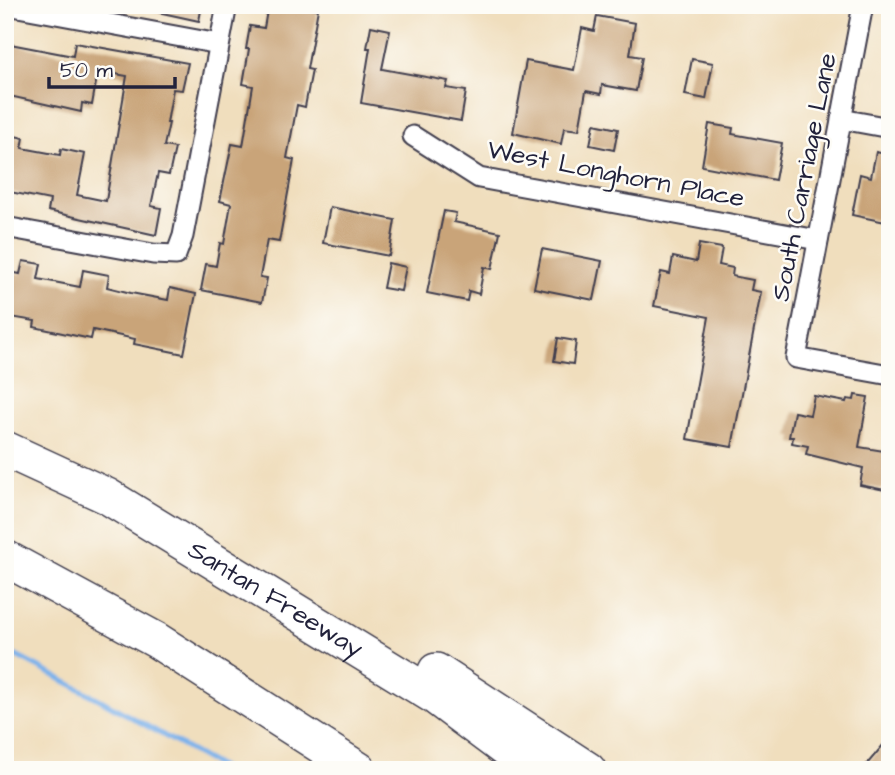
<svg xmlns="http://www.w3.org/2000/svg" width="895" height="775" viewBox="0 0 895 775" font-family="'Architects Daughter',sans-serif">
  <rect width="100%" height="100%" fill="#fdfcf7"/>
  <filter id="ink" filterUnits="userSpaceOnUse"><feTurbulence type="fractalNoise" baseFrequency=".0143" numOctaves="2"/><feDisplacementMap in="SourceGraphic" scale="14" xChannelSelector="R" yChannelSelector="G"/><feConvolveMatrix kernelMatrix="1 2 1 2 8 2 1 2 1" color-interpolation-filters="sRGB"/></filter>
  <filter id="wash" filterUnits="userSpaceOnUse"><feTurbulence type="fractalNoise" baseFrequency=".00686" numOctaves="4" result="noise"/><feDisplacementMap in="SourceGraphic" scale="28" xChannelSelector="R" yChannelSelector="G"/><feGaussianBlur stdDeviation="1.57" result="paint"/><feColorMatrix in="noise" values="0 0 0 0 0 0 0 0 0 0 0 0 0 0 0 0 0 1.4 0 .05"/><feComposite in="paint" operator="in"/></filter>
  <g filter="url(#wash)">
    <rect width="100%" height="100%" fill="#f0debd"/>
    <g fill="none" stroke-linecap="round" stroke-linejoin="round">
      <!-- stream -->
      <path stroke="#7db2eb" stroke-width="5" d="M5,650L99,699L225,770"/>
    </g>
    <g id="blocks">
      <!-- building -->
      <g fill="#c9a479">
        <path d="M154,5H202L199,21L153,11Z"/>
        <path d="M268,5H298L318,9L307,69L312,70L305,107L297,105L287,158L294,160L279,242L267,240L260,277L267,278L262,302L201,290L206,264L216,266L220,243L224,244L231,204L220,201L232,144L243,146L253,86L243,84L249,49H246L250,26L264,28Z"/>
        <path d="M597,16L635,23L630,55L642,57L636,91L602,85L601,94L586,91L579,130L564,128L561,144L513,133L526,61L574,70L582,28L594,31Z"/>
        <path d="M371,26L390,30L382,69L448,81L446,88L466,91L461,121L361,103L370,48H367Z"/>
        <path d="M5,43L73,56L75,43L188,63L182,90L173,89L167,123H169L164,146L175,148L169,175L158,173L151,206L161,208L156,235L48,211L50,200L5,191V134L24,138L22,148L60,155L61,149L85,154L77,195L106,201L127,76L98,71L92,105L82,103L81,112L5,95Z"/>
        <path d="M692,59L713,63L706,99L685,95Z"/>
        <path d="M594,124L618,129L614,150L590,145Z"/>
        <path d="M709,124L733,128L732,134L782,143L775,180L702,166Z"/>
        <path d="M876,152L890,155V223L852,215L860,174L871,177Z"/>
        <path d="M330,207L395,220L389,256L323,243Z"/>
        <path d="M444,211L456,213L454,222L500,232L492,269L484,267L479,294L469,291L467,301L427,293Z"/>
        <path d="M699,244L722,248L719,265L733,268L732,276L753,280L751,290L761,292L732,447L687,439L709,317L654,306L661,272L670,274L673,257L696,262Z"/>
        <path d="M542,249L602,261L594,300L534,288Z"/>
        <path d="M23,261L41,264L38,279L80,287L83,270L109,275L107,287L131,293L168,300L170,288L196,294L184,354L134,344L135,339L93,330L91,339L34,327L35,321L5,316V271L20,274Z"/>
        <path d="M388,263L406,267L401,291L383,288Z"/>
        <path d="M558,338L576,341L573,364L554,361Z"/>
        <path d="M855,395L868,397L859,447L890,452L885,490L860,485L863,468L806,454L808,446L792,443L793,437H789L794,412L810,415L814,396L846,402L847,399L854,400Z"/>
        <path d="M890,737V770H862Z"/>
      </g>
    </g>
  </g>
  <g filter="url(#ink)">
    <use href="#blocks" fill-opacity="0" stroke="#413e4e" stroke-width="2"/>
    <g fill="none" stroke-linecap="round" stroke-linejoin="round">
      <!-- minor casing -->
      <g stroke="#413e4e" stroke-width="23">
        <g id="minor">
          <path d="M7,5L219,44"/>
          <path d="M863,5L796,358L890,375"/>
          <path d="M841,119L890,128"/>
          <path d="M413,136L479,178L818,240"/>
          <path d="M5,227L153,254L176,255L183,236L227,5"/>
        </g>
      </g>
      <!-- motorway casing -->
      <g stroke="#413e4e" stroke-width="38">
        <g id="motorway">
          <path id="s1" d="M5,449L107,496L434,696L533,770"/>
          <path d="M5,558L156,640L359,770"/>
          <path d="M436,671L588,770"/>
        </g>
      </g>
      <!-- minor -->
      <use href="#minor" stroke="#fff" stroke-width="19"/>
      <!-- motorway -->
      <use href="#motorway" stroke="#fff" stroke-width="35"/>
    </g>
  </g>
  <g text-anchor="middle" dominant-baseline="central" stroke-width="5" stroke-linejoin="round" paint-order="stroke">
    <!-- street labels -->
    <g font-size="26" fill="#22223b" stroke="#fdfcf7">
      <text transform="translate(616 174) rotate(11)">West Longhorn Place</text>
      <text transform="translate(804 177) rotate(-79)">South Carriage Lane</text>
      <text stroke="none"><textPath href="#s1" startOffset="310">Santan Freeway</textPath></text>
    </g>
  </g>
  <!-- margin -->
  <rect width="895" height="775" fill="none" stroke="#fdfcf7" stroke-width="28"/>
  <!-- scale -->
  <path d="M49 77v10h126v-10" fill="none" stroke="#22223b" stroke-width="3.5"/>
  <text x="60" y="77" font-size="21" fill="#22223b" stroke="#fdfcf7" stroke-width="5" paint-order="stroke">50 m</text>
</svg>
